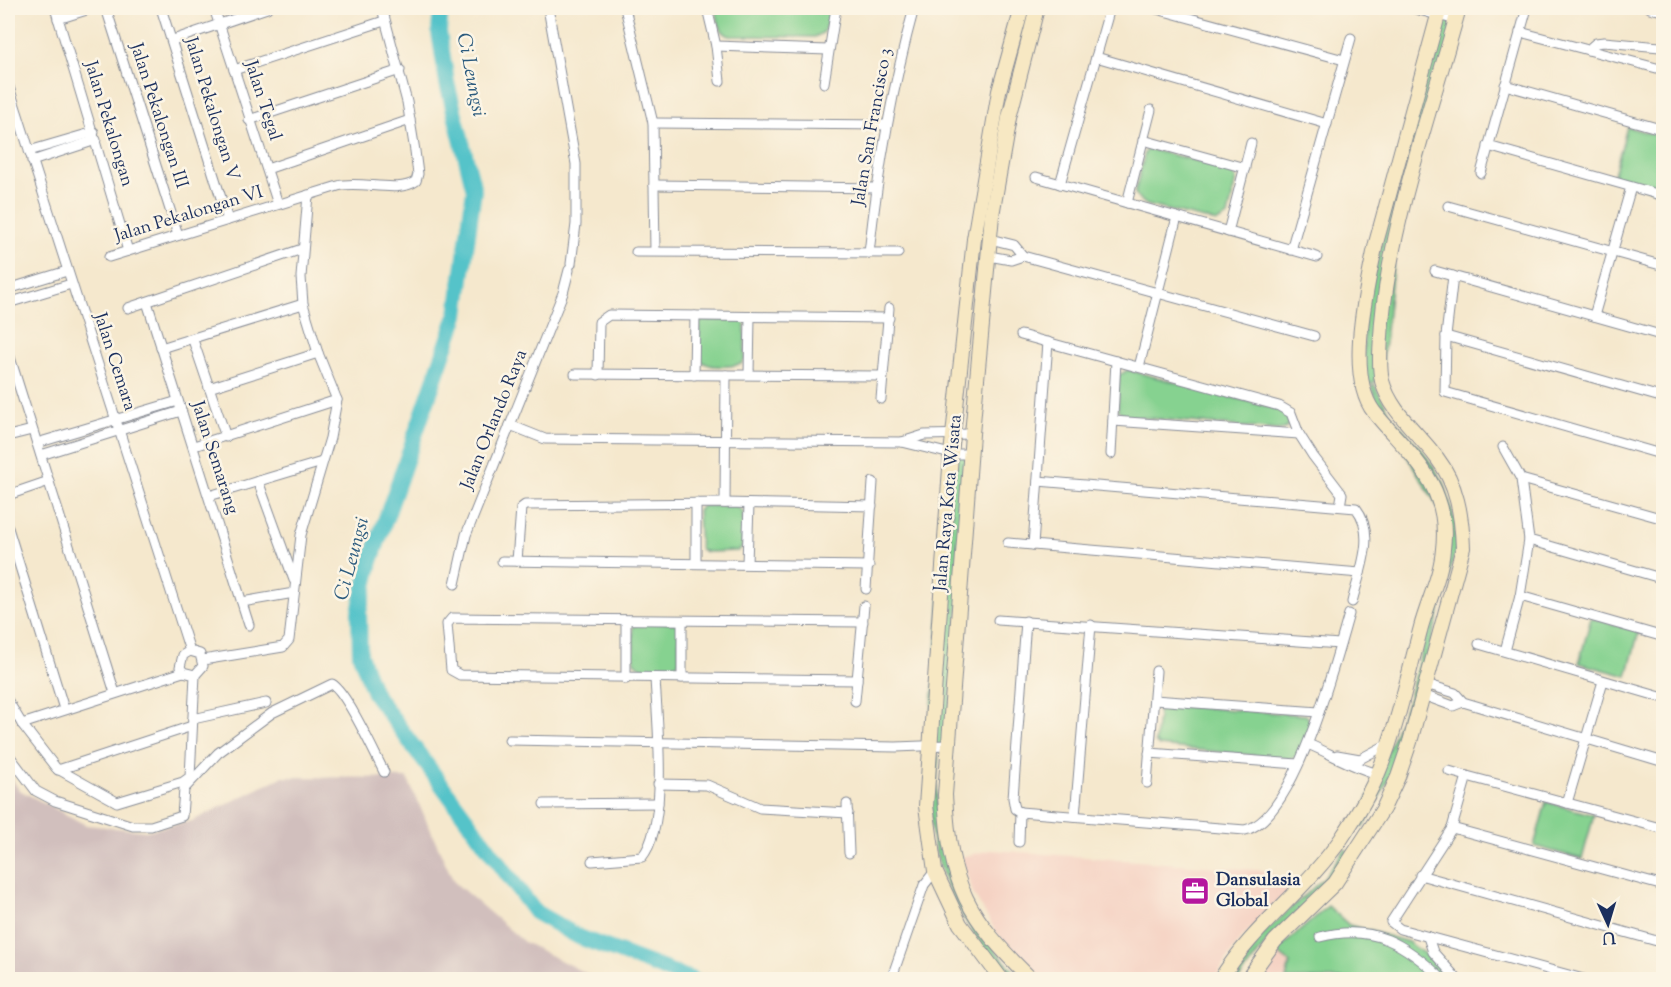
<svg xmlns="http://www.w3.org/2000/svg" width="1671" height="987" viewBox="0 0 1671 987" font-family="'Sorts Mill Goudy',serif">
  <rect width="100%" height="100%" fill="#fcf5e5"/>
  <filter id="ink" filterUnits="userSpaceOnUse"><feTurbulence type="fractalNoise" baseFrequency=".0167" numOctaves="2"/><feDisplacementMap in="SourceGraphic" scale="12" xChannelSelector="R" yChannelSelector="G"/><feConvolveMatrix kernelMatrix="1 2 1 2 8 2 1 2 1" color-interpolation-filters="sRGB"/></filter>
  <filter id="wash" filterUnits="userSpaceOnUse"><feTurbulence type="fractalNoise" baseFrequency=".008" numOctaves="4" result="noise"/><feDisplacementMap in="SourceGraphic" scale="24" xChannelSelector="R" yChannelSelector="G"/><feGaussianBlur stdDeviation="1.35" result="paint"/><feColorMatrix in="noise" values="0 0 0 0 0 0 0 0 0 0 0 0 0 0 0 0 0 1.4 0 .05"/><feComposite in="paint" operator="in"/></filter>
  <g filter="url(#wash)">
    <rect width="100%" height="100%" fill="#f5e8cd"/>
    <!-- built -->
    <g fill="#f5d2c3">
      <path d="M991,850L1268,871L1292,889L1240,939L1214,979H1044L1018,957L996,932L973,893L961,857Z"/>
      <path d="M1276,952L1291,963L1286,979L1252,980Z"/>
    </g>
    <!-- industrial -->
    <path fill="#d1bfbd" d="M8,772L19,790L86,825L146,831L192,821L282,777L407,778L454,882L524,942L597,979H8Z"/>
    <!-- green -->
    <g fill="#86d290" stroke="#508077" stroke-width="1.5">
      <path d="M716,8H831L824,32L815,37L730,36C718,32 718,19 716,8Z"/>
      <path d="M1413,8H1459L1395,247L1381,377L1363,389L1364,313L1438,15Z"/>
      <path d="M1627,127L1663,137V171L1658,191L1613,178Z"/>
      <path d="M1149,149L1229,169L1236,179L1228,216L1217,222L1147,205L1139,199L1135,193L1145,152Z"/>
      <path d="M703,320H741L745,324V359L741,364C729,367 708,369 699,359V324Z"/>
      <path d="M1128,370L1277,409L1288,417L1289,424L1285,429L1277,430L1126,416L1118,410L1119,375Z"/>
      <path d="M1374,384L1392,417L1424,453L1444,483L1455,522L1456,549L1415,701L1391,774L1364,827H1361L1358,823L1409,699L1449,548L1448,523L1375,404L1377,401L1372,388Z"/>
      <path d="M951,454H971L947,745H929Z"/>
      <path d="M702,506H736L743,512L742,547L738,551L706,552L700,549L698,511Z"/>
      <path d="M1591,618L1639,631L1627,676L1579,663Z"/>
      <path d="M637,622L675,623L679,627V661L675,667C663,670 643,672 634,662L633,627Z"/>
      <path d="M1165,705L1306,715L1312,723L1298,756L1290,759L1159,746L1155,742L1159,708Z"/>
      <path d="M935,753L938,757C936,784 935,813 941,839C951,888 985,947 1023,979H1012C975,943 944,893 933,841C928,814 932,782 932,754Z"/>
      <path d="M1546,802L1594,815L1582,859L1534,846Z"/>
      <path d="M1345,849L1349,852L1329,882L1270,938L1239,979L1231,980L1264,933L1324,878Z"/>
      <path d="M1328,906L1349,925L1408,942L1446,970L1452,979H1286L1290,963L1276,952Z"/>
    </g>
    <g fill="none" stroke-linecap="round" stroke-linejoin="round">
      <!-- river -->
      <path stroke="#55c3c9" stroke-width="16" d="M441,8L439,32L447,83L474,190L457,315L371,561L359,612L360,655L374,693L535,912L579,937L693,980"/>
    </g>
  </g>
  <g filter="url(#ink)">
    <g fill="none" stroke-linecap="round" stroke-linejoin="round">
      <!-- street casing -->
      <g stroke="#888c96" stroke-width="11">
        <g id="street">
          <path d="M55,8L128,251"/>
          <path d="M106,8L178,235"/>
          <path d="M161,8L228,220"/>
          <path d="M214,8L278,204"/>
          <path d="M548,8L576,164V224L571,264"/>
          <path d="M625,8L653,123L655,251"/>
          <path d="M707,8L716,46L720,81"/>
          <path d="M1153,8L1344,60"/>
          <path d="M1412,8L1456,20"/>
          <path d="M1650,8L1664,11"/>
          <path d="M58,19L93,8"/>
          <path d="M1520,32L1664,70"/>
          <path d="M173,40L267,8"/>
          <path d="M716,46L828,50"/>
          <path d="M1588,50L1596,43L1604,42L1660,47"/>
          <path d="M1096,57L1327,124"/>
          <path d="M234,70L384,21"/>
          <path d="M824,83L836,8"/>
          <path d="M8,84L190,651"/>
          <path d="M1505,85L1664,130"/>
          <path d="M249,120L400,70"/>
          <path d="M653,123L887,125"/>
          <path d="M1143,140L1245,168"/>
          <path d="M1488,146L1664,196"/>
          <path d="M29,151L94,132"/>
          <path d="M32,161L96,140"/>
          <path d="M267,169L410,120"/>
          <path d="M1481,173L1527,8"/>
          <path d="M1036,177L1317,257"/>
          <path d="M1060,184L1110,8"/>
          <path d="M654,185L876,188"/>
          <path d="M1127,203L1151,110"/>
          <path d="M1448,206L1664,266"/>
          <path d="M1228,232L1251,143"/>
          <path d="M990,239L1014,245L1023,256"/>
          <path d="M1291,250L1351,38"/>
          <path d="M636,252L898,253"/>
          <path d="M869,253C878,170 892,88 914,8"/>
          <path d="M989,256L1011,260L1023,256L1314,336"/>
          <path d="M109,257L338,186C360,180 399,194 416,181L418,174L415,151L407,102L382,8"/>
          <path d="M1435,271L1664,336"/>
          <path d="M1453,276L1446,336L1445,392L1664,455"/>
          <path d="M8,289L67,271"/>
          <path d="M147,302L249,625"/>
          <path d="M8,303L71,284"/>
          <path d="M128,308L302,249"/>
          <path d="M1594,316L1631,187"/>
          <path d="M1021,335L1279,406L1291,413L1299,434L1313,456L1342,494L1340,506"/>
          <path d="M1446,336L1664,398"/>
          <path d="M193,340L226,437"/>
          <path d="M161,348L303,304"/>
          <path d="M8,351L115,693"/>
          <path d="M1139,367L1177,217"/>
          <path d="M575,374L883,376"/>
          <path d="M749,374L750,317"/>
          <path d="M598,375L599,322L609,315L889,318"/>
          <path d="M694,375L695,316"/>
          <path d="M209,388L318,353"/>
          <path d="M881,399L889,308"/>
          <path d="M1113,421L1299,434"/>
          <path d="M510,425L545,439L902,442L951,454H971"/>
          <path d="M8,436L32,430"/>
          <path d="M902,442L924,435L972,434"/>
          <path d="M37,443L178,401"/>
          <path d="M194,446L337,400"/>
          <path d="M1503,447L1521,479L1529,540L1520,596L1505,651"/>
          <path d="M1111,454L1116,361"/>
          <path d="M1658,454L1664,436"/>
          <path d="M41,455L181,411"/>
          <path d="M1521,479L1664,519"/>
          <path d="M258,481L294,580"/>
          <path d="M1038,481L1356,508C1377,534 1359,573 1352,602"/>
          <path d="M8,495L49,481"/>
          <path d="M209,496L322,462"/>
          <path d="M696,503V562"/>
          <path d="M725,503L726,375"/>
          <path d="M8,528L64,709"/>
          <path d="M1529,540L1664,579"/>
          <path d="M1008,543L1360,573"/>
          <path d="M1033,545L1048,342"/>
          <path d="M502,561L869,566"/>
          <path d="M517,561L521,508L525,505L725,503L872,506"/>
          <path d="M747,563L749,504"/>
          <path d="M455,584L466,535L563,293L569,270"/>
          <path d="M866,589L873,482"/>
          <path d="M1520,596L1664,637"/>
          <path d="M242,602L294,593"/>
          <path d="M998,620L1340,644"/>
          <path d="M682,622V678"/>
          <path d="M1479,644L1664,698"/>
          <path d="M203,660L283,647L289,640L301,535L330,438L337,400L318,353L303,304L301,277L308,195"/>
          <path d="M626,679V622"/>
          <path d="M857,680L460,675L451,670L447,624L452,618L863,622"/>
          <path d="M1426,684L1455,693L1463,702L1664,762"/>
          <path d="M1423,695L1453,706L1463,702"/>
          <path d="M1154,700L1319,712"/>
          <path d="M8,701L22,724L56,768L117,802L183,782L190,777L195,675L203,666L200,654L190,651L183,655L180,667L183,672L195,675"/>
          <path d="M855,701L864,606"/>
          <path d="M193,719L266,703"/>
          <path d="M22,724L183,672"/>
          <path d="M509,740L896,747L947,745"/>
          <path d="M1308,744C1332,754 1353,768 1379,774"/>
          <path d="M1149,753L1298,764"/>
          <path d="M8,754L36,791L55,801L133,826H151L182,816L184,789L218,753L272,713L332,684C346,691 376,756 384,772"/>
          <path d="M1337,755L1360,759L1390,743"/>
          <path d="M58,770L192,726"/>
          <path d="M1449,771L1467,776"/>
          <path d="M1147,783L1156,671"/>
          <path d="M658,784L707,785L760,808L848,813"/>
          <path d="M1567,803L1603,681"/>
          <path d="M544,804L658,803"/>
          <path d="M847,804L849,853"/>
          <path d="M1020,812L1245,830C1295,820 1336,658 1349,614"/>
          <path d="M1075,816L1091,625"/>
          <path d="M1452,828L1664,886"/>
          <path d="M1019,842L1020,812L1015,809L1013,798L1026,621"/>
          <path d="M592,861L642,857C669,825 657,721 655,678"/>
          <path d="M1420,875L1664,943"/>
          <path d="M1320,937C1373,923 1406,944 1443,980"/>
          <path d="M1428,937L1433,952L1458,980"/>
          <path d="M891,980L924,885L935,871"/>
          <path d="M1587,980L1400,929L1391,922L1452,828L1467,776L1664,829"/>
        </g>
      </g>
      <!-- secondary casing -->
      <g stroke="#888c96" stroke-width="16">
        <g id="secondary">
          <path d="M1002,980L960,924L935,871L926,806L951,454L974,239L999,91L1022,8"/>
          <path d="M1032,980C967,917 950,886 945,795L972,434L992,215L1009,118L1037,8"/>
          <path d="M1220,980C1253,926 1306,890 1341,839C1355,818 1370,794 1379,771C1398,725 1408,675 1421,627C1428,601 1441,576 1443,549C1445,532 1444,515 1438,499C1427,465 1396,440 1374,412C1345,375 1367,287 1376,243L1440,8"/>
          <path d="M1247,980L1275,941L1335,883L1383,809L1398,777L1410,742L1463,548C1462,516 1457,484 1437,458C1418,432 1391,413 1382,381C1378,363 1381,340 1382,322C1391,220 1432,107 1459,8"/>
        </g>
      </g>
      <!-- street -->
      <use href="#street" stroke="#fff" stroke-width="9"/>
      <!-- secondary -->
      <use href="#secondary" stroke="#f7e8c3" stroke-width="14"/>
    </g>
  </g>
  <!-- icons -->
  <defs>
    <g id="office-square" transform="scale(1.5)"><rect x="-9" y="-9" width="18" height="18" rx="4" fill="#b5179e" stroke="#fcf5e5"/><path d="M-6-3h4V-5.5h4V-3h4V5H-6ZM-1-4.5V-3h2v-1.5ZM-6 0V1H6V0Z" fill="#fff"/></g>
  </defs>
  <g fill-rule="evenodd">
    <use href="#office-square" x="1195" y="891"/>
  </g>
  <g text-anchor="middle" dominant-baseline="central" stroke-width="5" stroke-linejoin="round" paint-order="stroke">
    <!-- street labels -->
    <g font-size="18" fill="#1b2f5e" stroke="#fcf5e5">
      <text transform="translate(262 101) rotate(72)">Jalan Tegal</text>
      <text transform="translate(211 109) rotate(73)">Jalan Pekalongan V</text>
      <text transform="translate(158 116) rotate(72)">Jalan Pekalongan III</text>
      <text transform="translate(108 124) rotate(73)">Jalan Pekalongan</text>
      <text transform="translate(873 127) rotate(-80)">Jalan San Francisco 3</text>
      <text transform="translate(189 215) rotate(-17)">Jalan Pekalongan VI</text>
      <text transform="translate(114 362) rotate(72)">Jalan Cemara</text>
      <text transform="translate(495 420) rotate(-68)">Jalan Orlando Raya</text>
      <text transform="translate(214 458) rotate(72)">Jalan Semarang</text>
      <text transform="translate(949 503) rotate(-85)">Jalan Raya Kota Wisata</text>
    </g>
    <!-- poi labels -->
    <g font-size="18" font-weight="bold" fill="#1b2f5e" stroke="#fcf5e5" text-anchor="start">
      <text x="1216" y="881">Dansulasia<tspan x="1216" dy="21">Global</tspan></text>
    </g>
    <!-- water labels -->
    <g font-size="20" font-style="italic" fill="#2c5b7e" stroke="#fcf5e5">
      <text transform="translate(470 75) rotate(79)">Ci Leungsi</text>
      <text transform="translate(353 559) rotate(-75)">Ci Leungsi</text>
    </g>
  </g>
  <!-- margin -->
  <rect width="1671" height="987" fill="none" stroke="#fcf5e5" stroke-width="30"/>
  <!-- north arrow -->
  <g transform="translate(1608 924) rotate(176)" stroke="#fcf5e5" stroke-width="4.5" paint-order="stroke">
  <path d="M0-4.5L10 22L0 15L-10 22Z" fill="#1b2f5e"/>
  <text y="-9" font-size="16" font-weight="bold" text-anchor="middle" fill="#1b2f5e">U</text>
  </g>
</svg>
